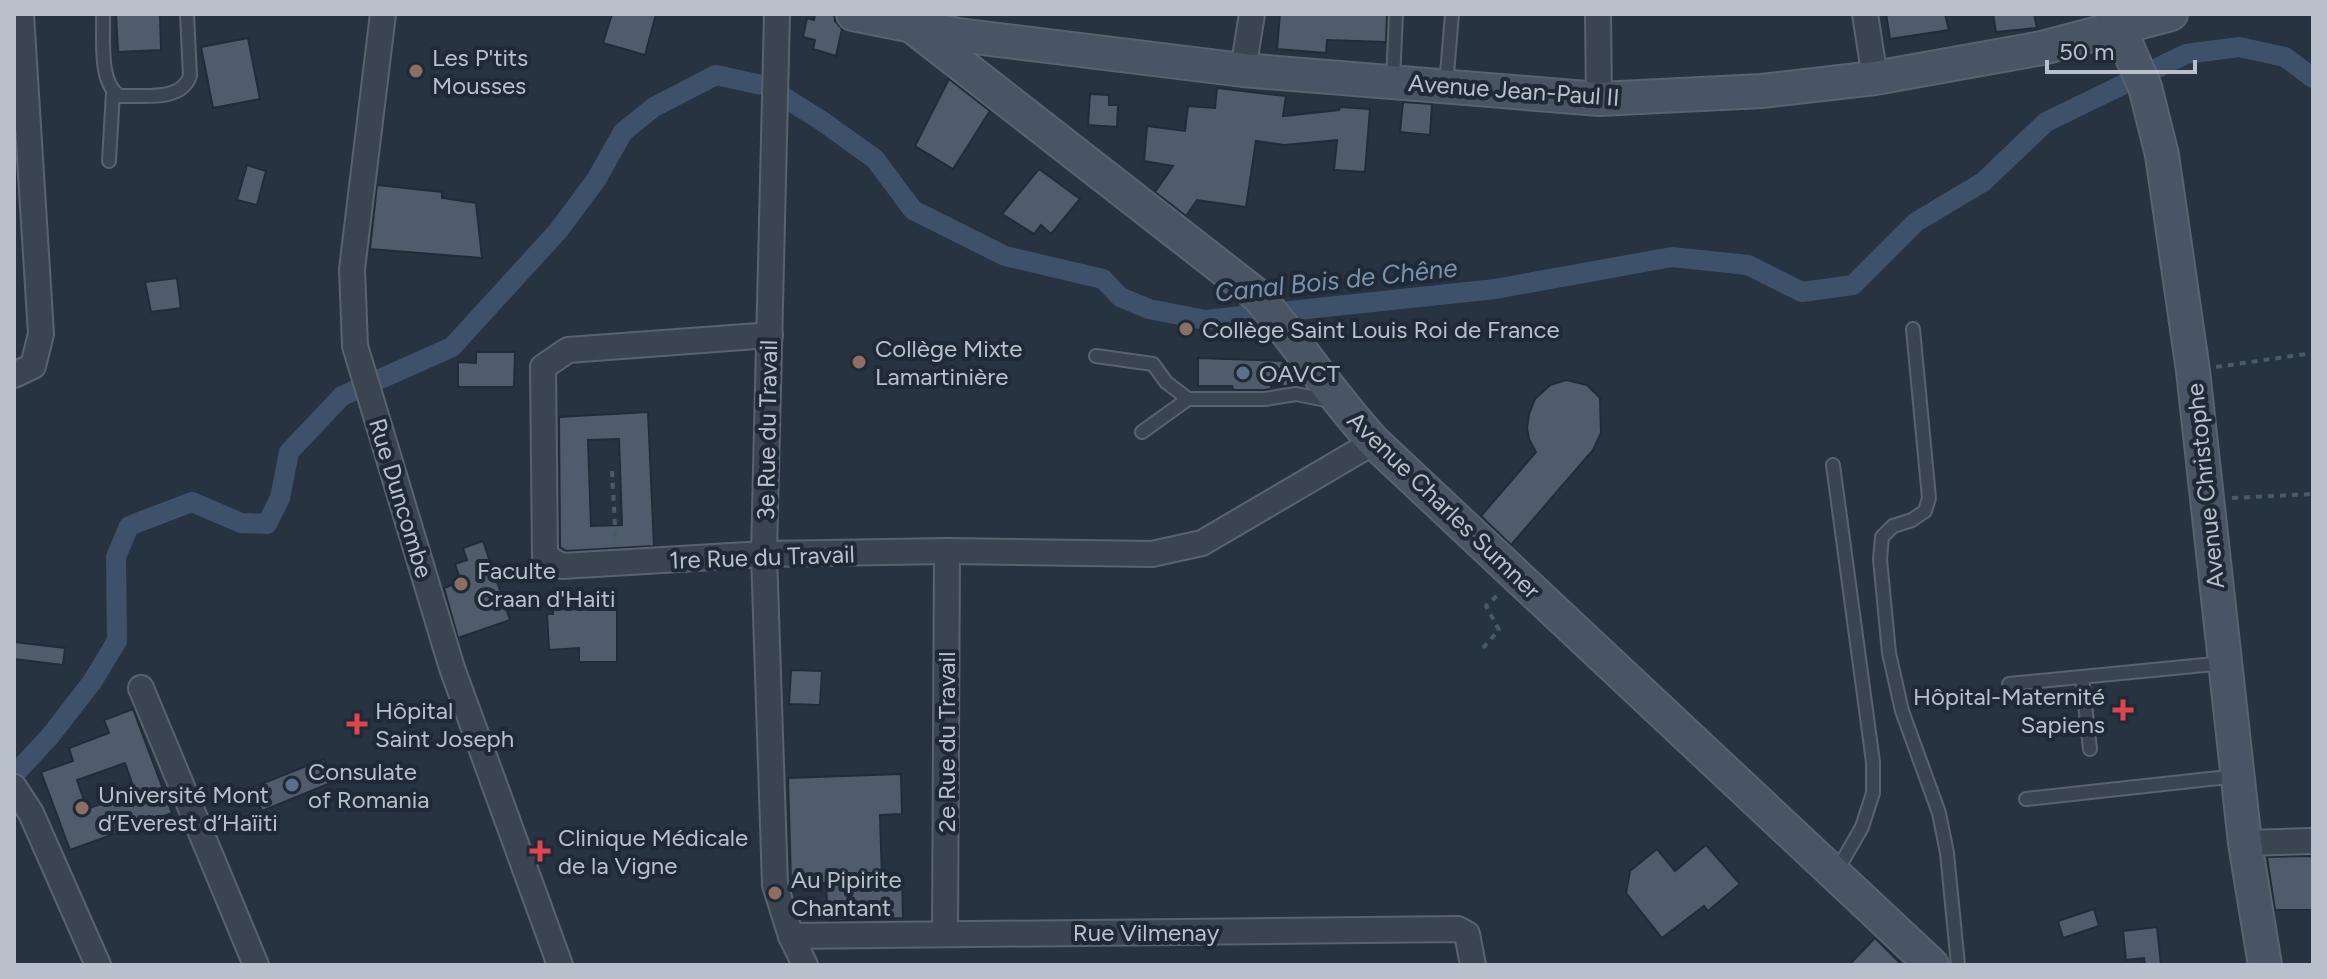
<svg xmlns="http://www.w3.org/2000/svg" width="2327" height="979" viewBox="0 0 2327 979" font-family="Figtree,sans-serif">
  <rect width="100%" height="100%" fill="#273341"/>
  <g fill="none" stroke-linecap="round" stroke-linejoin="round">
    <!-- canal -->
    <path stroke="#3d526a" stroke-width="20" d="M14,775L51,735L92,682L117,641L116,557L129,526L192,502L241,523L267,524L280,498L289,452L342,396L452,347L558,231L596,180L623,132L654,107L716,75L766,86L822,121L875,159L913,210L1005,256L1103,279L1120,297L1149,309L1205,320L1495,289L1672,257L1748,265L1802,292L1853,285L1916,222L1983,182L2046,122L2186,54L2239,47L2285,57L2313,78"/>
  </g>
  <!-- building -->
  <g fill="#505c6c" stroke="#222c38" stroke-width="2" fill-rule="evenodd">
    <path d="M116,14H160L161,50L118,52Z"/>
    <path d="M612,14H656L645,55L603,43Z"/>
    <path d="M815,14H834L835,21L842,29L836,56L813,49L815,40L803,37L807,18L814,20Z"/>
    <path d="M1280,14H1387L1386,42L1327,40L1326,53L1277,49Z"/>
    <path d="M1886,14H1945L1949,30L1890,39Z"/>
    <path d="M1993,14H2034L2037,28L1996,32Z"/>
    <path d="M248,38L260,99L213,108L201,47Z"/>
    <path d="M949,79L990,111L953,169L915,146Z"/>
    <path d="M1217,88L1286,96L1283,116L1339,110L1340,107L1370,109L1365,172L1334,170L1337,140L1284,145L1256,141L1246,207L1197,200L1186,216L1155,192L1173,166L1144,161L1147,126L1185,131L1188,106L1215,108Z"/>
    <path d="M1090,94L1109,95V105H1118L1117,127L1088,125Z"/>
    <path d="M1403,102L1432,104L1430,135L1400,132Z"/>
    <path d="M247,165L266,171L257,205L237,200Z"/>
    <path d="M1039,169L1080,199L1051,234L1041,225L1034,234L1002,214Z"/>
    <path d="M377,185L442,192V198L476,203L482,258L370,249Z"/>
    <path d="M177,278L181,308L151,312L145,282Z"/>
    <path d="M476,352H515L514,387H458V362L476,363Z"/>
    <path d="M1198,358L1285,361L1288,366V386H1271V389L1264,390H1233L1232,386H1198Z"/>
    <path d="M1566,380L1587,385L1600,398L1601,433L1593,450L1511,545L1481,516L1536,452L1529,439L1527,428L1529,414L1535,399L1550,385Z"/>
    <path d="M648,412L654,546L566,551L560,547L559,417ZM619,439L622,525L591,526L588,440Z"/>
    <path d="M483,541L510,620L458,638L444,588L461,582L455,564L467,560L463,548Z"/>
    <path d="M553,609L617,610V662H579V648L549,650L547,614H553Z"/>
    <path d="M14,642L65,648L63,665L14,659Z"/>
    <path d="M791,670L822,671L820,705L789,704Z"/>
    <path d="M133,709L172,813L70,850L41,772L73,761L69,748L109,733L104,720ZM125,763L135,792L87,809L77,780Z"/>
    <path d="M324,759L333,782L262,811L251,788Z"/>
    <path d="M901,774L902,814L880,815L882,879L902,878L903,918L828,921L826,883L791,884L788,778Z"/>
    <path d="M1706,845L1740,884L1708,911L1704,906L1662,938L1626,893L1630,871L1657,849L1675,871Z"/>
    <path d="M2313,856V910H2275L2267,857Z"/>
    <path d="M2094,909L2099,926L2063,938L2058,921Z"/>
    <path d="M2157,927L2161,965H2145L2144,958L2126,960L2123,931Z"/>
    <path d="M1875,938L1902,965H1849Z"/>
  </g>
  <g fill="none" stroke-linecap="round" stroke-linejoin="round">
    <!-- lane casing -->
    <g stroke="#59636e" stroke-width="16">
      <g id="lane">
        <path d="M103,14C104,37 98,84 120,96C143,95 181,102 190,76L187,14"/>
        <path d="M1393,80L1396,14"/>
        <path d="M1446,86L1452,14"/>
        <path d="M109,161L113,92"/>
        <path d="M1913,329L1929,498L1925,511L1912,520L1893,526L1882,537L1880,559L1889,653L1902,711L1939,813L1947,853L1958,965"/>
        <path d="M1096,356L1153,364L1166,382L1188,399"/>
        <path d="M1142,432L1188,399H1265L1296,394L1331,401"/>
        <path d="M1833,465L1873,762V793L1862,827L1835,874"/>
        <path d="M2082,677L2090,749"/>
        <path d="M2009,684L2225,663"/>
        <path d="M2026,799L2237,776"/>
      </g>
    </g>
    <!-- street casing -->
    <g stroke="#59636e" stroke-width="28">
      <g id="street">
        <path d="M383,14L352,269L355,346L452,668L560,965"/>
        <path d="M777,14L764,554L775,885L791,936L805,965"/>
        <path d="M1598,14L1599,99"/>
        <path d="M1865,14L1875,78"/>
        <path d="M1243,70L1252,14"/>
        <path d="M770,335L568,350L543,367L545,556L562,566L764,554L947,551L1152,554L1202,543L1374,442"/>
        <path d="M14,375L33,366L41,334L21,14"/>
        <path d="M141,688L256,965"/>
        <path d="M14,787L31,813L98,965"/>
        <path d="M2245,843L2313,841"/>
        <path d="M945,933L947,551"/>
        <path d="M791,936L1458,929L1467,934L1473,965"/>
      </g>
    </g>
    <!-- secondary casing -->
    <g stroke="#59636e" stroke-width="36">
      <g id="secondary">
        <path d="M853,14L958,35L1243,70L1599,99L1762,91L1875,78L2042,48L2171,14"/>
        <path d="M2113,14L2145,87L2162,155L2193,371L2245,843L2265,965"/>
        <path d="M913,27L1258,296C1298,344 1332,396 1374,442L1932,965"/>
      </g>
    </g>
    <!-- path -->
    <g stroke="#475d5f" stroke-width="4" stroke-dasharray="6 6" stroke-linecap="butt">
      <path d="M2216,367L2313,353"/>
      <path d="M612,471L616,544"/>
      <path d="M2232,498L2313,494"/>
      <path d="M1483,648L1499,630L1486,606L1501,592"/>
    </g>
    <!-- lane -->
    <use href="#lane" stroke="#3b4551" stroke-width="12"/>
    <!-- street -->
    <use href="#street" stroke="#3b4551" stroke-width="24"/>
    <!-- secondary -->
    <use href="#secondary" stroke="#495464" stroke-width="32"/>
  </g>
  <!-- markers -->
  <g fill="#8d6e63" stroke="#202a36" stroke-width="3">
    <circle cx="416" cy="71" r="8"/>
    <circle cx="1186" cy="329" r="8"/>
    <circle cx="859" cy="362" r="8"/>
    <circle cx="461" cy="584" r="8"/>
    <circle cx="82" cy="808" r="8"/>
    <circle cx="775" cy="893" r="8"/>
  </g>
  <g fill="#5c6f8a" stroke="#202a36" stroke-width="3">
    <circle cx="1243" cy="373" r="8"/>
    <circle cx="292" cy="785" r="8"/>
  </g>
  <g fill="#e0444e" stroke="#202a36" stroke-width="3">
    <path d="M2119 698h8v8h8v8h-8v8h-8v-8h-8v-8h8z"/>
    <path d="M353 712h8v8h8v8h-8v8h-8v-8h-8v-8h8z"/>
    <path d="M536 839h8v8h8v8h-8v8h-8v-8h-8v-8h8z"/>
  </g>
  <g text-anchor="middle" dominant-baseline="central" stroke-width="8" stroke-linejoin="round" paint-order="stroke">
    <!-- poi labels -->
    <g font-size="24" fill="#b8c0cb" stroke="#202a36" text-anchor="start">
      <text x="432" y="57">Les P'tits<tspan x="432" dy="28">Mousses</tspan></text>
      <text x="1202" y="329">Collège Saint Louis Roi de France</text>
      <text x="875" y="348">Collège Mixte<tspan x="875" dy="28">Lamartinière</tspan></text>
      <text x="1259" y="373">OAVCT</text>
      <text x="477" y="570">Faculte<tspan x="477" dy="28">Craan d'Haiti</tspan></text>
      <text x="2105" y="696" text-anchor="end">Hôpital-Maternité<tspan x="2105" dy="28">Sapiens</tspan></text>
      <text x="375" y="710">Hôpital<tspan x="375" dy="28">Saint Joseph</tspan></text>
      <text x="308" y="771">Consulate<tspan x="308" dy="28">of Romania</tspan></text>
      <text x="98" y="794">Université Mont<tspan x="98" dy="28">d’Everest d’Haïiti</tspan></text>
      <text x="558" y="837">Clinique Médicale<tspan x="558" dy="28">de la Vigne</tspan></text>
      <text x="791" y="879">Au Pipirite<tspan x="791" dy="28">Chantant</tspan></text>
    </g>
    <!-- street labels -->
    <g font-size="24" fill="#b8c0cb" stroke="#202a36">
      <text transform="translate(1514 90) rotate(4)">Avenue Jean-Paul II</text>
      <text transform="translate(767 430) rotate(-89)">3e Rue du Travail</text>
      <text transform="translate(2205 486) rotate(-96)">Avenue Christophe</text>
      <text transform="translate(401 498) rotate(73)">Rue Duncombe</text>
      <text transform="translate(1444 505) rotate(44)">Avenue Charles Sumner</text>
      <text transform="translate(762 557) rotate(-2)">1re Rue du Travail</text>
      <text transform="translate(946 742) rotate(-90)">2e Rue du Travail</text>
      <text x="1146" y="932">Rue Vilmenay</text>
    </g>
    <!-- water labels -->
    <g font-size="26" font-style="italic" fill="#7992ad" stroke="#202a36">
      <text transform="translate(1336 280) rotate(-6)">Canal Bois de Chêne</text>
    </g>
  </g>
  <!-- border -->
  <rect width="2327" height="979" fill="none" stroke="#b8c0cb" stroke-width="32"/>
  <!-- scale -->
  <path d="M2047 60v12h148v-12" fill="none" stroke="#b8c0cb" stroke-width="4"/>
  <text x="2059" y="60" font-size="24" fill="#b8c0cb" stroke="#202a36" stroke-width="6" paint-order="stroke">50 m</text>
</svg>
